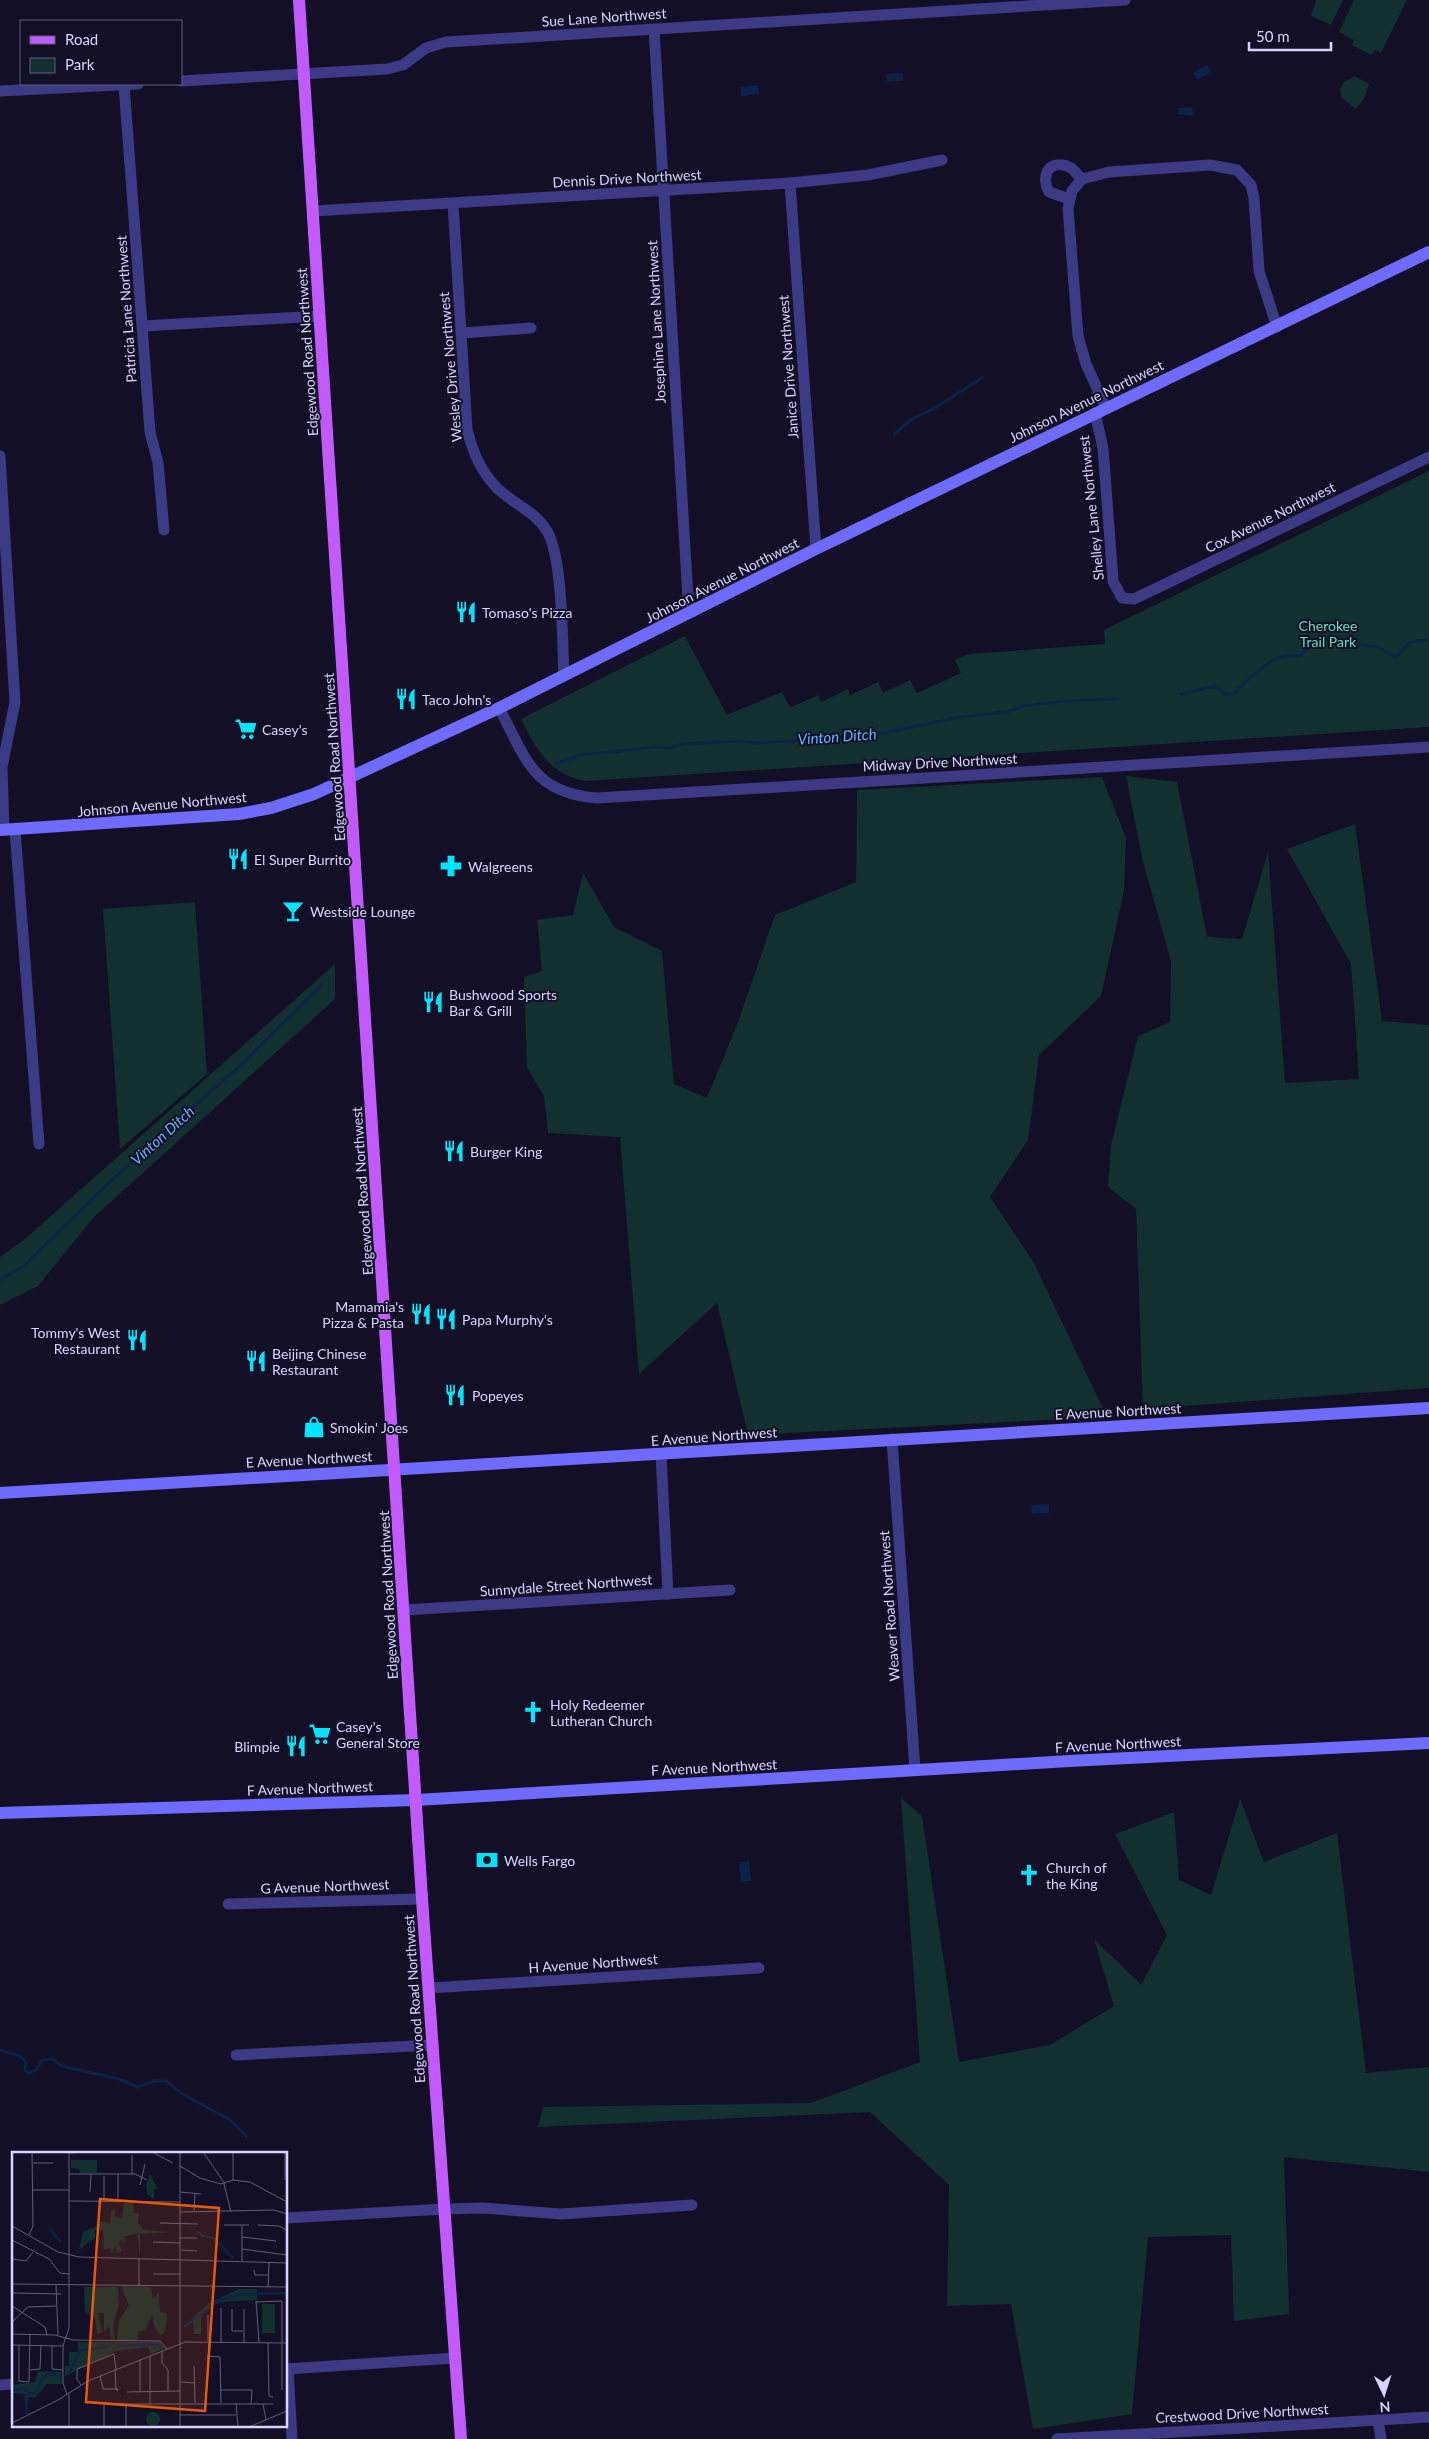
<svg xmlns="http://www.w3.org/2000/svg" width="1429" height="2439" viewBox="0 0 1429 2439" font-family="Lato,sans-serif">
  <rect width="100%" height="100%" fill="#130f26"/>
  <!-- green -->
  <g fill="#12302f">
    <path d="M1316,0H1343L1331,25L1311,16Z"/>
    <path d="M1354,0H1407L1381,53L1375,50L1371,55L1352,45L1354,40L1339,32Z"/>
    <path d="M1354,76L1369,84L1364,99L1356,109L1342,98L1340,90L1344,82Z"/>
    <path d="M1429,471V727L585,781C550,775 536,749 521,719L685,636L727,715L782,692L790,708L818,695L821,702L848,689L850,695L878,682L883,693L910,680L917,693L961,673L955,660L969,654L1105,644L1104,630Z"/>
    <path d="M1126,776L1177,782L1207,937L1242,939L1268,852L1285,1083L1359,1079L1351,964L1287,849L1355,824L1382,1021L1429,1025V1388L1143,1409L1136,1209L1108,1187L1111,1145L1138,1036L1170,1022L1171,961L1143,862Z"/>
    <path d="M1102,777L1126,838L1124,891L1101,996L1039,1055L1028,1140L990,1197L1034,1263L1107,1417L748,1435L717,1303L639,1374L620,1137L548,1133L544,1096L527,1068L524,977L542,971L537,920L573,915L583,873L614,927L662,951L674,1084L707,1098L738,1022L775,915L856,882L857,790Z"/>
    <path d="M195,902L207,1074L120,1149L103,909Z"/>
    <path d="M335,964V999L93,1218L38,1286L0,1305V1257L26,1238Z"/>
    <path d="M901,1798L922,1816L959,2062L1050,2045L1114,2006L1094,1939L1141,1985L1167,1935L1115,1834L1174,1812L1179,1880L1211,1895L1240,1799L1264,1862L1337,1833L1366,2073L1429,2067V2172L1284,2157L1289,2314L1234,2321L1231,2235L1148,2237L1132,2414L1033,2429L1011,2304L947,2306L949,2185L870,2112L538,2127L543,2107L811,2103L920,2062Z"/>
  </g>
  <!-- water -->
  <g fill="#0c2248">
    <path d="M1207,65L1211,72L1197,80L1193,73Z"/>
    <path d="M903,73L904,81L887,82L886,74Z"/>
    <path d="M758,85L759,94L741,96V87Z"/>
    <path d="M1191,107L1194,114L1191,116L1177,114L1179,108Z"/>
    <path d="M1049,1504V1513L1032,1514L1031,1505Z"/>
    <path d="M749,1861L751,1881L741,1882L739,1862Z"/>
  </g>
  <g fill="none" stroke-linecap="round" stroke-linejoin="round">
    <!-- stream -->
    <g stroke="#0c2248" stroke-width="3">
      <path d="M894,434L912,419L935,408L983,377"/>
      <path d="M1181,694L1214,686L1226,694H1234C1245,681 1270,658 1286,656C1291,655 1297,656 1302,655L1310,645L1319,641L1339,637L1347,643L1377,647L1396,657C1402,653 1403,648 1408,644C1413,639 1423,642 1429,639"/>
      <path d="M556,764L580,755L656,747L671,748L682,744L739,741L757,743L843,737L861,733L874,735L961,717L1007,712L1024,706L1064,701L1118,699"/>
      <path d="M0,1280L24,1266L114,1178L245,1061L321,986"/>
      <path d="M0,2050L20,2056L26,2062L25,2070L28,2073L36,2070L42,2060L52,2059L62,2066L119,2079L138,2087L154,2081H166L184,2095L229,2119L246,2136"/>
    </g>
    <!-- street -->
    <g stroke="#3d3a85" stroke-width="11">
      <path d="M654,29L688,598L693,612"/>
      <path d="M181,81L387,69L403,65L426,48L446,42L1125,0"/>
      <path d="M124,85L150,432L158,463L164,530"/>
      <path d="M0,91L138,84"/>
      <path d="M1082,179L1109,172L1210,165L1237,170L1251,185L1254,198L1259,271L1277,327"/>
      <path d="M790,183L816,549"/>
      <path d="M1069,199L1049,192C1041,177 1047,160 1067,166C1074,168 1076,174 1082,179L1072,191L1068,208L1078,336L1086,364L1106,408"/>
      <path d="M453,204L467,429C473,453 481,472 498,489C515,505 535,511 547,531C563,558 562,641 564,675"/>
      <path d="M313,211L790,183L868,175L942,160"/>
      <path d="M143,326L320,316"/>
      <path d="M462,333L531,328"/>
      <path d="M1095,413L1103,448L1113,581L1122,598L1134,599L1429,457"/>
      <path d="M0,456L15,702L2,767L4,830"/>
      <path d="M499,708C526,758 532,793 597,798L1429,747"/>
      <path d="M15,830L39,1144"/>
      <path d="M892,1439L915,1770"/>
      <path d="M661,1454L668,1594"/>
      <path d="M404,1610L730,1590"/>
      <path d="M228,1904L422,1899"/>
      <path d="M429,1988L759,1968"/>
      <path d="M236,2055L433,2045"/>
      <path d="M286,2218L444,2209L483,2208L561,2214L692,2205"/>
      <path d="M286,2369L455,2358"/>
      <path d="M288,2369L292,2439"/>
      <path d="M0,2385L14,2384"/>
      <path d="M1378,2420L1381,2439"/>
      <path d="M1057,2439L1429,2417"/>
    </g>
    <!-- secondary -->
    <g stroke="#6f6bff" stroke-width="12">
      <path d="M0,830L239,814L271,808L314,794L499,708L816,549L1429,252"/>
      <path d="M0,1493L1429,1408"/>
      <path d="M0,1813L416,1800L1069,1761L1429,1743"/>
    </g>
    <!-- primary -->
    <path stroke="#c25bff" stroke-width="12" d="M299,0L422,1899L461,2439"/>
  </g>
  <!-- icons -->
  <defs>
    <g id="restaurant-bare" transform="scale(1.725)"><path d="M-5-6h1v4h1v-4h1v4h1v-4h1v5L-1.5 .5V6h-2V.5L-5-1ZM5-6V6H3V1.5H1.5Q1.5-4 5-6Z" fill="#00e5ff" stroke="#130f26" stroke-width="2.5" paint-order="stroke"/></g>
    <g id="supermarket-bare" transform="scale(1.725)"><path d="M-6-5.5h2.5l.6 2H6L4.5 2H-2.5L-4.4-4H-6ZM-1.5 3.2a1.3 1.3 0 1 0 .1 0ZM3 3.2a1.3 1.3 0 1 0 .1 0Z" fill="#00e5ff" stroke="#130f26" stroke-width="2.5" paint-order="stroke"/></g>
    <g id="pharmacy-bare" transform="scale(1.725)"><path d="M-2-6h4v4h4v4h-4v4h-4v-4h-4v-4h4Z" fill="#00e5ff" stroke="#130f26" stroke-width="2.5" paint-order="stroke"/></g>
    <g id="bar-bare" transform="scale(1.725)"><path d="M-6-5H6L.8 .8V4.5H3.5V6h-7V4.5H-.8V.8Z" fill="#00e5ff" stroke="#130f26" stroke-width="2.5" paint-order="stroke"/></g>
    <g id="shop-bare" transform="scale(1.725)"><path d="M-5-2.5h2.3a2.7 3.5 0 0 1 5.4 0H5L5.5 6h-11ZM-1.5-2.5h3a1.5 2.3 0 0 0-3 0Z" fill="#00e5ff" stroke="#130f26" stroke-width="2.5" paint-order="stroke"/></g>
    <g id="church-bare" transform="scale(1.725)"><path d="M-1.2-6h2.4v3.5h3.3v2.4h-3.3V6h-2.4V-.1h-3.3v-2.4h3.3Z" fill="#00e5ff" stroke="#130f26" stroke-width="2.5" paint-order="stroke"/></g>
    <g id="bank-bare" transform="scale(1.725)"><path d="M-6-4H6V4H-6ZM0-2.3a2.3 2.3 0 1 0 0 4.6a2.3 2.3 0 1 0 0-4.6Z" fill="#00e5ff" stroke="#130f26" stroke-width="2.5" paint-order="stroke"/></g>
  </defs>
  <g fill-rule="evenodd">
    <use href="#restaurant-bare" x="466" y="612"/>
    <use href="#restaurant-bare" x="406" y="699"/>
    <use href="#supermarket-bare" x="246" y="729"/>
    <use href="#restaurant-bare" x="238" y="859"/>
    <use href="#pharmacy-bare" x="451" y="866"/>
    <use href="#bar-bare" x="293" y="911"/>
    <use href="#restaurant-bare" x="433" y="1002"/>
    <use href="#restaurant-bare" x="454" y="1151"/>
    <use href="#restaurant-bare" x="421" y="1314"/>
    <use href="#restaurant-bare" x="446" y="1319"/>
    <use href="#restaurant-bare" x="137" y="1340"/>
    <use href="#restaurant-bare" x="256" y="1361"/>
    <use href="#restaurant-bare" x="455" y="1395"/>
    <use href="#shop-bare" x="314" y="1427"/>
    <use href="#church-bare" x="533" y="1712"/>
    <use href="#supermarket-bare" x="320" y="1734"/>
    <use href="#restaurant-bare" x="296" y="1746"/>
    <use href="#bank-bare" x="487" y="1860"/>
    <use href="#church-bare" x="1029" y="1875"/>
  </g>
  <g text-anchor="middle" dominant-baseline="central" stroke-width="4" stroke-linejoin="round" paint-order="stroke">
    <!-- street labels -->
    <g font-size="14" fill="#d9d4ff" stroke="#130f26">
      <text transform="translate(604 17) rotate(-4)">Sue Lane Northwest</text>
      <text transform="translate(627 178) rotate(-3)">Dennis Drive Northwest</text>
      <text transform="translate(126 309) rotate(-94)">Patricia Lane Northwest</text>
      <text transform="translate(656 322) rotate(-93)">Josephine Lane Northwest</text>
      <text transform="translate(307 352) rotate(-94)">Edgewood Road Northwest</text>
      <text transform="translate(450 367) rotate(-95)">Wesley Drive Northwest</text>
      <text transform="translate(788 367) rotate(-94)">Janice Drive Northwest</text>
      <text transform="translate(1086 401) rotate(-26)">Johnson Avenue Northwest</text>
      <text transform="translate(1091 508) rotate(-96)">Shelley Lane Northwest</text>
      <text transform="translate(1270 517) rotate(-26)">Cox Avenue Northwest</text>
      <text transform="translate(722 580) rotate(-27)">Johnson Avenue Northwest</text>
      <text transform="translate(334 757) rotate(-94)">Edgewood Road Northwest</text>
      <text transform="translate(940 762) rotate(-3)">Midway Drive Northwest</text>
      <text transform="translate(162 804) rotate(-5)">Johnson Avenue Northwest</text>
      <text transform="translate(362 1191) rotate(-94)">Edgewood Road Northwest</text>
      <text transform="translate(1118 1411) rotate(-3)">E Avenue Northwest</text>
      <text transform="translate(714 1436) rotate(-4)">E Avenue Northwest</text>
      <text transform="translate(309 1459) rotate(-3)">E Avenue Northwest</text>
      <text transform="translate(566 1585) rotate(-4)">Sunnydale Street Northwest</text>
      <text transform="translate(388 1595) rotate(-93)">Edgewood Road Northwest</text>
      <text transform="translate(889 1606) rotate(-94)">Weaver Road Northwest</text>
      <text transform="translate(1118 1744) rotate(-3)">F Avenue Northwest</text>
      <text transform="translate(714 1767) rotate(-3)">F Avenue Northwest</text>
      <text transform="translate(310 1788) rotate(-2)">F Avenue Northwest</text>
      <text transform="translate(325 1886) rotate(-2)">G Avenue Northwest</text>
      <text transform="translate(593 1963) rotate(-4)">H Avenue Northwest</text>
      <text transform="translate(414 1999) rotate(-94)">Edgewood Road Northwest</text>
      <text transform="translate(1242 2413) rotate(-3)">Crestwood Drive Northwest</text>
    </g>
    <!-- poi labels -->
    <g font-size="14" fill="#d9d4ff" stroke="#130f26" text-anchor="start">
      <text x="482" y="612">Tomaso's Pizza</text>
      <text x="422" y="699">Taco John's</text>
      <text x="262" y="729">Casey's</text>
      <text x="254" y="859">El Super Burrito</text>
      <text x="468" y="866">Walgreens</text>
      <text x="310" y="911">Westside Lounge</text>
      <text x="449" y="994">Bushwood Sports<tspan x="449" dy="16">Bar &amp; Grill</tspan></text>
      <text x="470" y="1151">Burger King</text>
      <text x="404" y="1306" text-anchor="end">Mamamia's<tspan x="404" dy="16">Pizza &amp; Pasta</tspan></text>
      <text x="462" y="1319">Papa Murphy's</text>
      <text x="120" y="1332" text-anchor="end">Tommy's West<tspan x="120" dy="16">Restaurant</tspan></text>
      <text x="272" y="1353">Beijing Chinese<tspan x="272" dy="16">Restaurant</tspan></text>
      <text x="472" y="1395">Popeyes</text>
      <text x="330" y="1427">Smokin' Joes</text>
      <text x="550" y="1704">Holy Redeemer<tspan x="550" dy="16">Lutheran Church</tspan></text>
      <text x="336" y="1726">Casey's<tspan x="336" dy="16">General Store</tspan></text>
      <text x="280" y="1746" text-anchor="end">Blimpie</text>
      <text x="504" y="1860">Wells Fargo</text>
      <text x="1046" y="1867">Church of<tspan x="1046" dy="16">the King</tspan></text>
    </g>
    <!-- park labels -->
    <g font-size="14" fill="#5fe0c0" stroke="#130f26">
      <text x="1328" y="625">Cherokee<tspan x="1328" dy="16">Trail Park</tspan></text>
    </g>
    <!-- water labels -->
    <g font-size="15" font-style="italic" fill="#62b6ff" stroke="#130f26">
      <text transform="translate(837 736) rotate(-4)">Vinton Ditch</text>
      <text transform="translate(162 1135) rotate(-42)">Vinton Ditch</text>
    </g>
  </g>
  <!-- overview -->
  <g transform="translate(12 2152)">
    <rect width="275" height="275" fill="#130f26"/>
    <path d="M59,8H85V21H68L67,17L59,16ZM138,22L146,37H142V47L135,42L134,33ZM121,50L122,61H127L126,71L132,78L160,80L128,82V104L125,81L112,85L113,91L109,87L107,91L110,99L105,101L103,94L100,102L98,96L92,98L91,78H83V86L67,98L71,80L83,75L86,69L98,71L99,59L103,58V65L110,66L112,51ZM109,134L139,135L141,146L147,141L148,160L154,161L155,167L153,179L149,183L143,176L140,163L133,178L126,180V188H105L107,169L117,153ZM72,135H106L107,153L101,172L103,188L99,187L97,174L92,180V161H86L90,180L85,182L83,166L73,160ZM227,137H245V148L207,150L189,162V182H182L181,168L170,176L197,151ZM250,152H263V181H250ZM66,190H148L153,196L139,202L136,195L105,199L53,224V214H57V200H66ZM26,219L49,220L50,232H35L23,246L17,245L13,262V242L2,241L1,249L0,233L23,230ZM134 267a7 7 0 1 1 14 0a7 7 0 1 1-14 0Z" fill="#12302f"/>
    <path fill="none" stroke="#0c2248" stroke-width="2.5" d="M38,77L49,90M185,79L191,84L202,86L222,107M172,175L209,147L233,142L275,141M104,194L150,192M57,222L68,199L98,194M1,238L11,236L18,241H24L30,226L39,221L48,224M14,262L15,244L19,241"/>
    <path fill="none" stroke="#625e7d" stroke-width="1" d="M140,0L161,11M191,0L213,32M221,0V28M273,0V28M57,1L76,0M21,11H41M168,14L188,26L209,32L221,28L238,30L275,50M57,22H123L135,28M120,22V3M92,24V49M212,32L219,60M128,33L133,12M21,38H57M78,40L79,22M168,40L189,42M57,49L168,50M106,49V22M168,60L262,58L275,62M182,60L183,42M148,71L186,72M212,73H237M230,73V109M246,73L267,74L275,78M0,74L46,100L67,105L275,111M17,83L21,74L20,0M230,85L264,89M168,86H185M0,88L37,107L48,121L57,122M141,90L168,91M230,97L275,103M169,98L185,99M0,107L14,109L21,100M242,118L243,123H256M141,122H168M0,132L275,135M44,133L46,183M127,134V107M256,135L257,111M0,141L49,142M244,149L247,190M244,150L270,149V238M0,154L33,175L35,183M220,157V179H231M196,163V189M0,170L16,155L44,154M0,182L43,183L61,188L148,189L155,197M232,190V157M209,191V156M256,191L257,244L261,245M0,193L51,194M7,193V229L17,230L18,182M40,194V217L51,218M150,199V211L156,218V239M195,204L208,205L209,251M128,208V239M182,214L183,251M18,218L28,217L29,194M103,218L104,237L106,239L105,236M88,224L91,237H104M168,230L183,231M69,233L65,227V217L102,202L104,218M208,238H240L239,252M115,240L168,239M57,241V275M55,242L51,231V194L57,176V0M49,246L76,229L173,190L275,191M194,251L197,190M224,251L226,275M138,252V204M251,252L254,268M168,263H224M0,271L50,246M92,275V252H261M114,275V252M168,275V0M193,275H211M237,275L275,259"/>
    <path fill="#e8590c" fill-opacity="0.15" stroke="#e8590c" stroke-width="2.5" d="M88,47L207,56L193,259L74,250Z"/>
    <rect width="275" height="275" fill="none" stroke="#d9d4ff" stroke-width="2.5"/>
  </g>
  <!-- legend -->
  <rect x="20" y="20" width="162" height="65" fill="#130f26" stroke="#625e7d"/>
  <rect x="30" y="36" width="25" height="8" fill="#c25bff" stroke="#625e7d"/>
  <text x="65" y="45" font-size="15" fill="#d9d4ff">Road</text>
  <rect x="30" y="58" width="25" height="15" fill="#12302f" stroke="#625e7d"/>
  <text x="65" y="70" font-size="15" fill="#d9d4ff">Park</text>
  <!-- north arrow -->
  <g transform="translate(1384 2394) rotate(176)" stroke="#130f26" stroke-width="4" paint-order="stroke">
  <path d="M0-4L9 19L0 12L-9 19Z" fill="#d9d4ff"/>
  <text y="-8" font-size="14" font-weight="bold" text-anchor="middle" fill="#d9d4ff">N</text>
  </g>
  <!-- scale -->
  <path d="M1249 42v8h82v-8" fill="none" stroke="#d9d4ff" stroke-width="2.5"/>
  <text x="1256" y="42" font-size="15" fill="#d9d4ff" stroke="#130f26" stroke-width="4" paint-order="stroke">50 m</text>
</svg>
